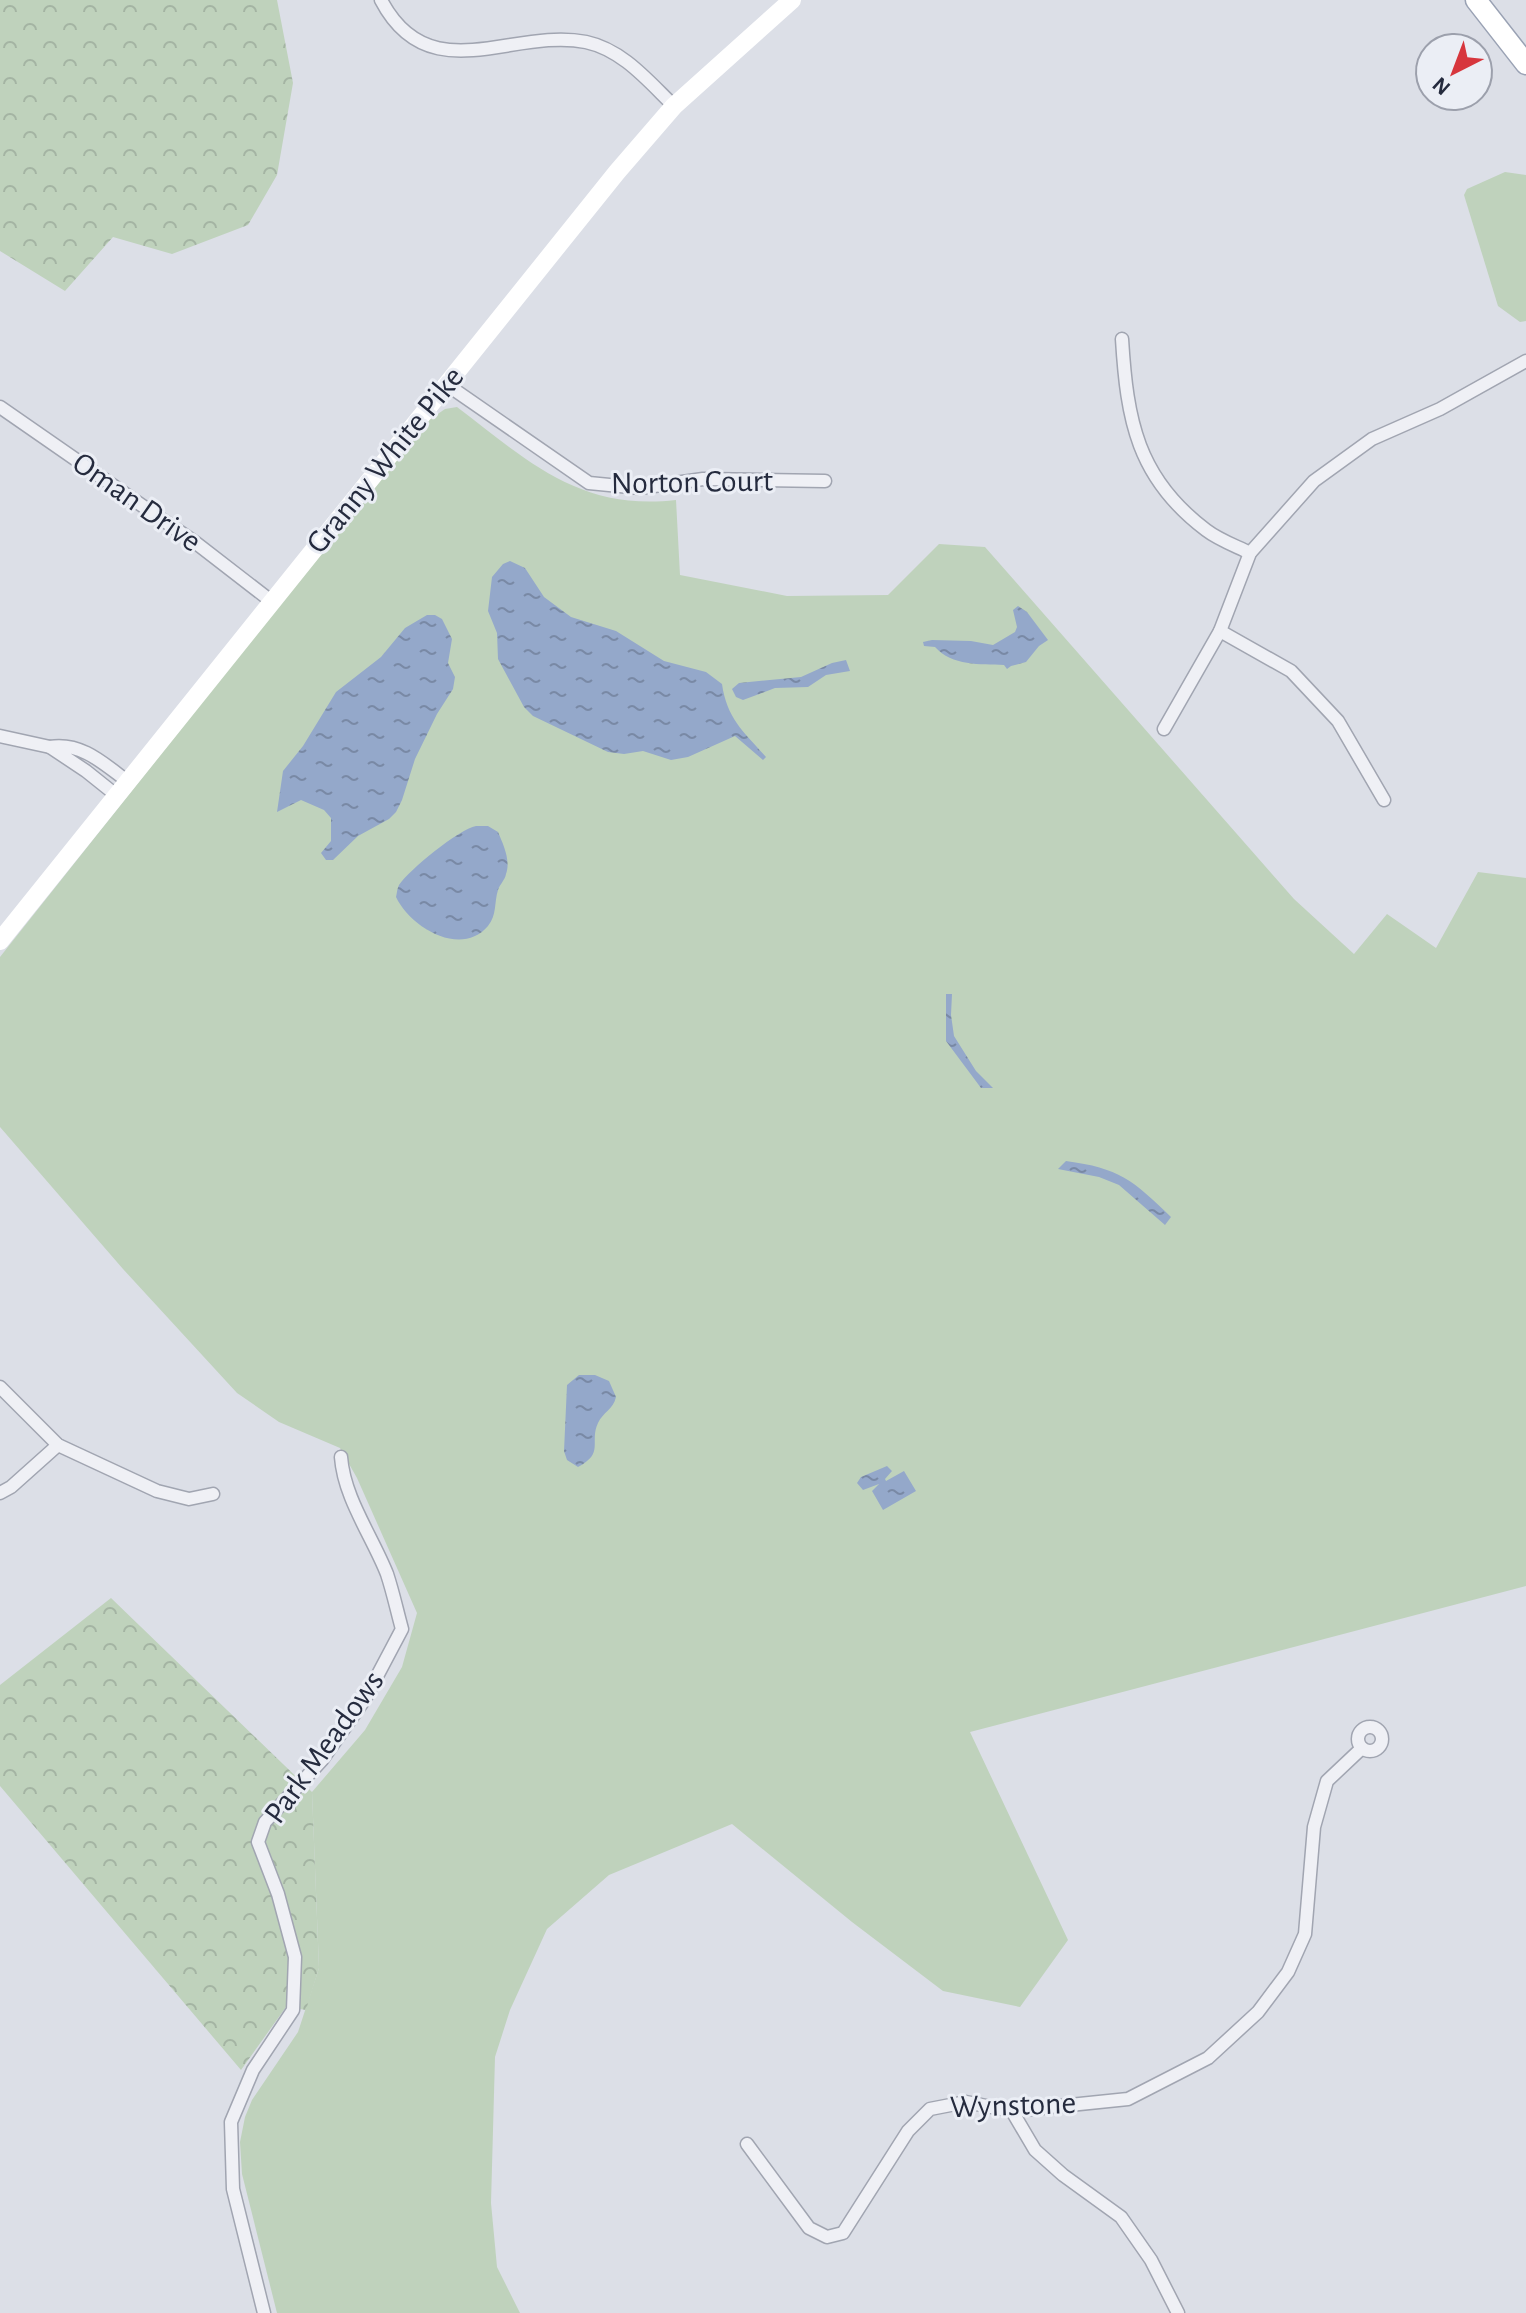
<svg xmlns="http://www.w3.org/2000/svg" width="1526" height="2313" viewBox="0 0 1526 2313" font-family="'Alegreya Sans',sans-serif">
  <defs>
    <pattern id="forest-crowns" width="20" height="18" patternUnits="userSpaceOnUse" patternTransform="scale(2)"><rect width="20" height="18" fill="#bfd2bc"/><path d="M2 6a3 3 0 1 1 6 0M12 15a3 3 0 1 1 6 0" fill="none" stroke="#a4b4a3"/></pattern>
    <pattern id="water-ripples" width="26" height="14" patternUnits="userSpaceOnUse" patternTransform="scale(2)"><rect width="26" height="14" fill="#94a8ca"/><path d="M2 4q2-2 4 0t4 0M15 11q2-2 4 0t4 0" fill="none" stroke="#7989a5"/></pattern>
  </defs>
  <rect width="100%" height="100%" fill="#dcdfe7"/>
  <!-- green -->
  <g fill="#bfd2bc">
    <path d="M1505,172L1526,175V321L1520,322L1498,306L1464,195L1467,189Z"/>
    <path d="M457,407C529,462 580,511 676,500L680,575L787,596L888,595L939,544L985,547L1294,899L1354,954L1387,914L1436,948L1478,872L1526,878V1586L970,1732L1068,1940L1020,2007L943,1991L852,1922L732,1824L609,1875L547,1929L510,2010L495,2057L491,2203L497,2267L520,2313H277L242,2174L240,2142L245,2117L252,2100L298,2032L319,1968L312,1792L365,1730L402,1667L417,1613L357,1478L340,1448L279,1422L237,1393L123,1269L0,1127V957L422,425L445,409Z"/>
  </g>
  <!-- forest -->
  <g fill="url(#forest-crowns)">
    <path d="M0,0H277L293,83L277,175L248,225L172,254L113,237L65,291L0,251Z"/>
    <path d="M111,1598L312,1792L319,1968L306,2010L286,2007L241,2070L0,1786V1685Z"/>
  </g>
  <!-- water -->
  <g fill="url(#water-ripples)">
    <path d="M510,561L525,568L544,597L571,617L616,631L664,661L706,672L722,684C727,719 744,732 766,757L763,760L735,736L688,757L671,760L643,751L624,754L608,752L533,716L524,707L498,659L497,633L488,611L492,577L503,564Z"/>
    <path d="M1018,606L1027,612L1048,640L1039,646L1026,662L1011,666L1007,669L1004,665C980,664 952,666 935,647L924,646L923,642L932,640L971,641L993,645L1015,632L1017,627L1013,610Z"/>
    <path d="M427,615H435L442,619L452,639L448,663L455,677L453,689L437,714L415,759L402,800L396,812L389,819L358,836L333,860H326L321,853L331,841V818L324,810L301,800L277,812L283,771L303,746L336,692L381,657L405,628Z"/>
    <path d="M846,660L850,671L826,675L808,687L775,688L743,700L736,697L732,689L739,683L801,677L832,663Z"/>
    <path d="M476,826H488L498,832C503,844 511,860 506,874C505,880 500,884 498,890C494,903 497,915 488,926C461,958 410,927 396,897C397,893 397,889 399,885C409,870 459,829 476,826Z"/>
    <path d="M946,994H952L951,1015L954,1036L976,1071L993,1088H981L946,1041Z"/>
    <path d="M1066,1161C1119,1168 1133,1180 1171,1217L1165,1225L1119,1185L1099,1177L1058,1169Z"/>
    <path d="M579,1375H595L609,1381L616,1397C613,1410 603,1412 598,1423C589,1442 605,1453 578,1467L567,1460L564,1451L567,1385Z"/>
    <path d="M887,1466L892,1471L885,1479L886,1481L904,1471L916,1491L883,1510L872,1491L879,1484L863,1490L857,1483L861,1477Z"/>
  </g>
  <g fill="none" stroke-linecap="round" stroke-linejoin="round">
    <!-- minor casing -->
    <g stroke="#a1a5b1" stroke-width="15">
      <g id="minor">
        <path d="M381,0C429,92 513,27 586,42C623,50 648,81 674,106"/>
        <path d="M1122,339C1127,420 1137,478 1206,530C1219,540 1236,546 1250,553"/>
        <path d="M446,384L589,483L640,488L703,479L825,481"/>
        <path d="M0,407L196,543L271,601"/>
        <path d="M1220,631L1291,671L1338,721L1384,800"/>
        <path d="M1164,729L1220,631L1250,553L1314,481L1372,439L1440,409L1526,361"/>
        <path d="M0,736L50,747"/>
        <path d="M116,795L86,771L50,747C81,742 103,763 127,781"/>
        <path d="M0,1387L58,1445L157,1491L189,1499L213,1494"/>
        <path d="M0,1493L11,1487L58,1445"/>
        <circle cx="1370" cy="1739" r="12"/>
        <path d="M1012,2111L1035,2150L1063,2175L1121,2217L1151,2260L1178,2313"/>
        <path d="M747,2144L809,2228L827,2237L843,2233L908,2131L930,2109L966,2102L1012,2111L1128,2099L1208,2058L1258,2012L1288,1972L1305,1934L1314,1827L1327,1781L1362,1748"/>
        <path d="M264,2313L233,2189L231,2122L253,2070L293,2010L295,1957L278,1894L258,1842L265,1822L322,1760L365,1699L402,1629C397,1611 393,1592 387,1574C372,1536 344,1498 341,1457"/>
      </g>
    </g>
    <!-- primary casing -->
    <g stroke="#9aa2b4" stroke-width="23">
      <path id="primary" d="M1476,0L1526,64"/>
    </g>
    <!-- minor -->
    <use href="#minor" stroke="#eff0f5" stroke-width="12"/>
    <!-- secondary -->
    <path stroke="#fff" stroke-width="18" d="M0,941L617,172L674,106L792,0"/>
    <!-- primary -->
    <use href="#primary" stroke="#fff" stroke-width="20"/>
  </g>
  <g text-anchor="middle" dominant-baseline="central" stroke-width="6" stroke-linejoin="round" paint-order="stroke">
    <!-- street labels -->
    <g font-size="32" fill="#252b3e" stroke="#ebeef5">
      <text transform="translate(385 460) rotate(-51)">Granny White Pike</text>
      <text transform="translate(692 482) rotate(-1)">Norton Court</text>
      <text transform="translate(137 502) rotate(35)">Oman Drive</text>
      <text transform="translate(324 1747) rotate(-54)">Park Meadows</text>
      <text transform="translate(1013 2105) rotate(-2)">Wynstone</text>
    </g>
  </g>
  <!-- north arrow -->
  <g transform="translate(1454 72) rotate(222)"><circle r="38" fill="#ebeef5" stroke="#9ca0ac" stroke-width="2"/>
  <path d="M0-6L14 30L0 20L-14 30Z" fill="#d7363d"/>
  <text y="-12" font-size="22" font-weight="bold" text-anchor="middle" fill="#252b3e">N</text>
  </g>
</svg>
